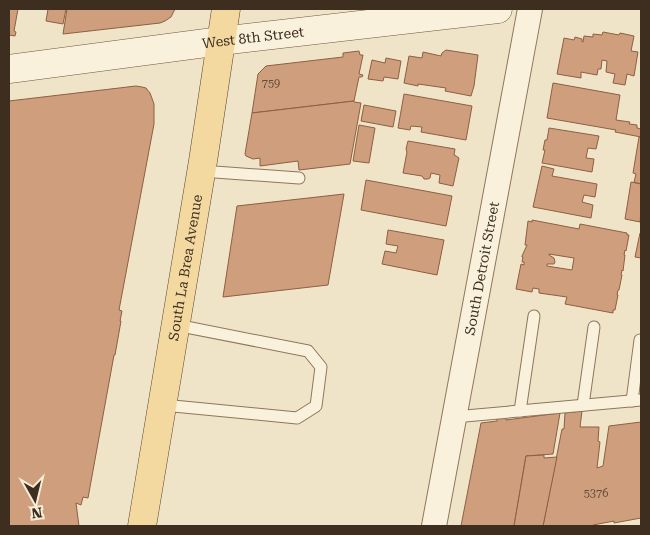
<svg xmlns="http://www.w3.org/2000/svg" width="650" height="535" viewBox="0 0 650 535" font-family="'Roboto Serif',serif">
  <rect width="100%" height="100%" fill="#f0e4c8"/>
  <!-- building -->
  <g fill="#cf9f7d" stroke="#8d5f41" fill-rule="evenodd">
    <path d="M9,9H18L14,31L16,32L15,36L9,35Z"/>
    <path d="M48,9H66L63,24L46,21Z"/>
    <path d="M67,9H175L171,17L165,21L160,23L63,34Z"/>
    <path d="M603,32L619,35L620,33L634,36L631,51L638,52L634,76L627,74L625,85L613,83L615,74L606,72L607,61L602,60L601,69H598L597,75L581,72V78L557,74L564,38L574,40L575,37L582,39V42H583L584,36L593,37V34L602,35Z"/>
    <path d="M446,50L478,55L474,86L471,96L445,91L446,88L418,84V86L404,83L409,56L422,58L423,52L441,56L442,53Z"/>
    <path d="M359,51L360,55H363L359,74L363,75L362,77H359L354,101L252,113L258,74L266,66L343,57V53Z"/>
    <path d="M386,58L401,61L398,79L384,77L383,81L368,79L372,60L385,63Z"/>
    <path d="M553,83L620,95L616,120L630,122L629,124L637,125V128L641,129V137L615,132L616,130L547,118Z"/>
    <path d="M136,86L142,87L146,88L150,93L154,104V124L119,310L122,311L120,321H121L115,355H114L88,498L83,497L81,505L76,503L79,526H9V101Z"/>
    <path d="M404,94L472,106L466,140L421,132L422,127L411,126L410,130L398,128Z"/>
    <path d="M354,101V102L361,103L350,164L299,170L298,161L260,166V158L253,159L246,156L245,154L252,113Z"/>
    <path d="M364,105L396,111L393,127L361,121Z"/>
    <path d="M359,125L375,128L369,163L353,161Z"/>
    <path d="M549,128L599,136L596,149L588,148L586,158L594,159L592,172L542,163L545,150H543L545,140H547Z"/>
    <path d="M639,137H641V184L634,182L636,174L633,173Z"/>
    <path d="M408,141L455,149L454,155L456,156L459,158L453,186L439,183L440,175L431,173L430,178L428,179H424L422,176L403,173L407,152L406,149Z"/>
    <path d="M542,166L554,169L552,176L597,184L595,197L584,195L582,202L593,205L591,218L533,207Z"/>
    <path d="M366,180L452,196L446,226L361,210Z"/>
    <path d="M631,182L641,184V212L640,222L625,219Z"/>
    <path d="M344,194L328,285L223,297L237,206Z"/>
    <path d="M532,220L579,229L580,224L627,233V235H629L626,251L625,250L624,255H625L623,271L622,270L621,275H622L619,290H618L617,295H618L615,310H613V313L565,304L567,297L539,293V289L533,288L532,292L516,289L521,264L524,265V262H522L523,257H522V256L527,245H525L528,221L532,222ZM549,254L574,258L572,270L547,266V264H554L555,262L554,258L549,255Z"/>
    <path d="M388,230L444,240L437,275L382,264L385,251L396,253L398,246L386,244Z"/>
    <path d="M640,233L641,234V258L635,257Z"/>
    <path d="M582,411L580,427H599L598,441L600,442L597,468L603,466L609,426L641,422V518L614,523V521L593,525V526H543L562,429H564L565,413Z"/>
    <path d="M560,413L553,454L526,456L514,526H461L481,423L497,421V417L505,416L506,420Z"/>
    <path d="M544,455V458L557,457L543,526H514L526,456Z"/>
  </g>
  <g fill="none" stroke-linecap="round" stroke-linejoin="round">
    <!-- lane casing -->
    <g stroke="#8d765c" stroke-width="13">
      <g id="lane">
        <path d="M201,171L299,178"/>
        <path d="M632,401L640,340H641"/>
        <path d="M163,405L297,418L316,406L321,367L308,351L176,325"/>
        <path d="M583,405L594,327"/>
        <path d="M520,411L534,316"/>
        <path d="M454,417L641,400"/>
      </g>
    </g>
    <!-- street casing -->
    <g stroke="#8d765c" stroke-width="26">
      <g id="street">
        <path id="s1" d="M434,526L530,9"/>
      </g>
    </g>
    <!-- secondary casing -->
    <g stroke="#6f573f" stroke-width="29">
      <g id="secondary">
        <path id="s2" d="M9,69L221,41L498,9"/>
      </g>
    </g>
    <!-- primary casing -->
    <g stroke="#5b4430" stroke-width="29">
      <g id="primary">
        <path id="s3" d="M142,526L203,161L226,9"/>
      </g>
    </g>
    <!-- lane -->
    <use href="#lane" stroke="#faf1dc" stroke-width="11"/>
    <!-- street -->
    <use href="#street" stroke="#faf1dc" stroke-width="24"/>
    <!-- secondary -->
    <use href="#secondary" stroke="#faf1dc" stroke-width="28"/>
    <!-- primary -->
    <use href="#primary" stroke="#f3d9a0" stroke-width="28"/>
  </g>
  <g text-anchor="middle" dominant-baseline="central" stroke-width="4" stroke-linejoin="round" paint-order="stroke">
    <!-- number labels -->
    <g font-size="11" fill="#624a37">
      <text x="271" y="83">759</text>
      <text x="596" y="493">5376</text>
    </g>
    <!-- street labels -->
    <g font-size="14" fill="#3d2e20" stroke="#f7eed8">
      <text stroke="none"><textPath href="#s2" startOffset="246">West 8th Street</textPath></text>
      <text stroke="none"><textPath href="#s1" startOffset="262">South Detroit Street</textPath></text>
      <text stroke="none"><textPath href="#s3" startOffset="262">South La Brea Avenue</textPath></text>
    </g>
  </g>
  <!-- border -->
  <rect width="650" height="535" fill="none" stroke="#3d2e20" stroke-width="20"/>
  <!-- north arrow -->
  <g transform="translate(35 500) rotate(172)" stroke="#f7eed8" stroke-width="4" paint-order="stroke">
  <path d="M0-4L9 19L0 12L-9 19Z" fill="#3d2e20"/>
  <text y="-8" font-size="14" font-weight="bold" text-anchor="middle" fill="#3d2e20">N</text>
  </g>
</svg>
